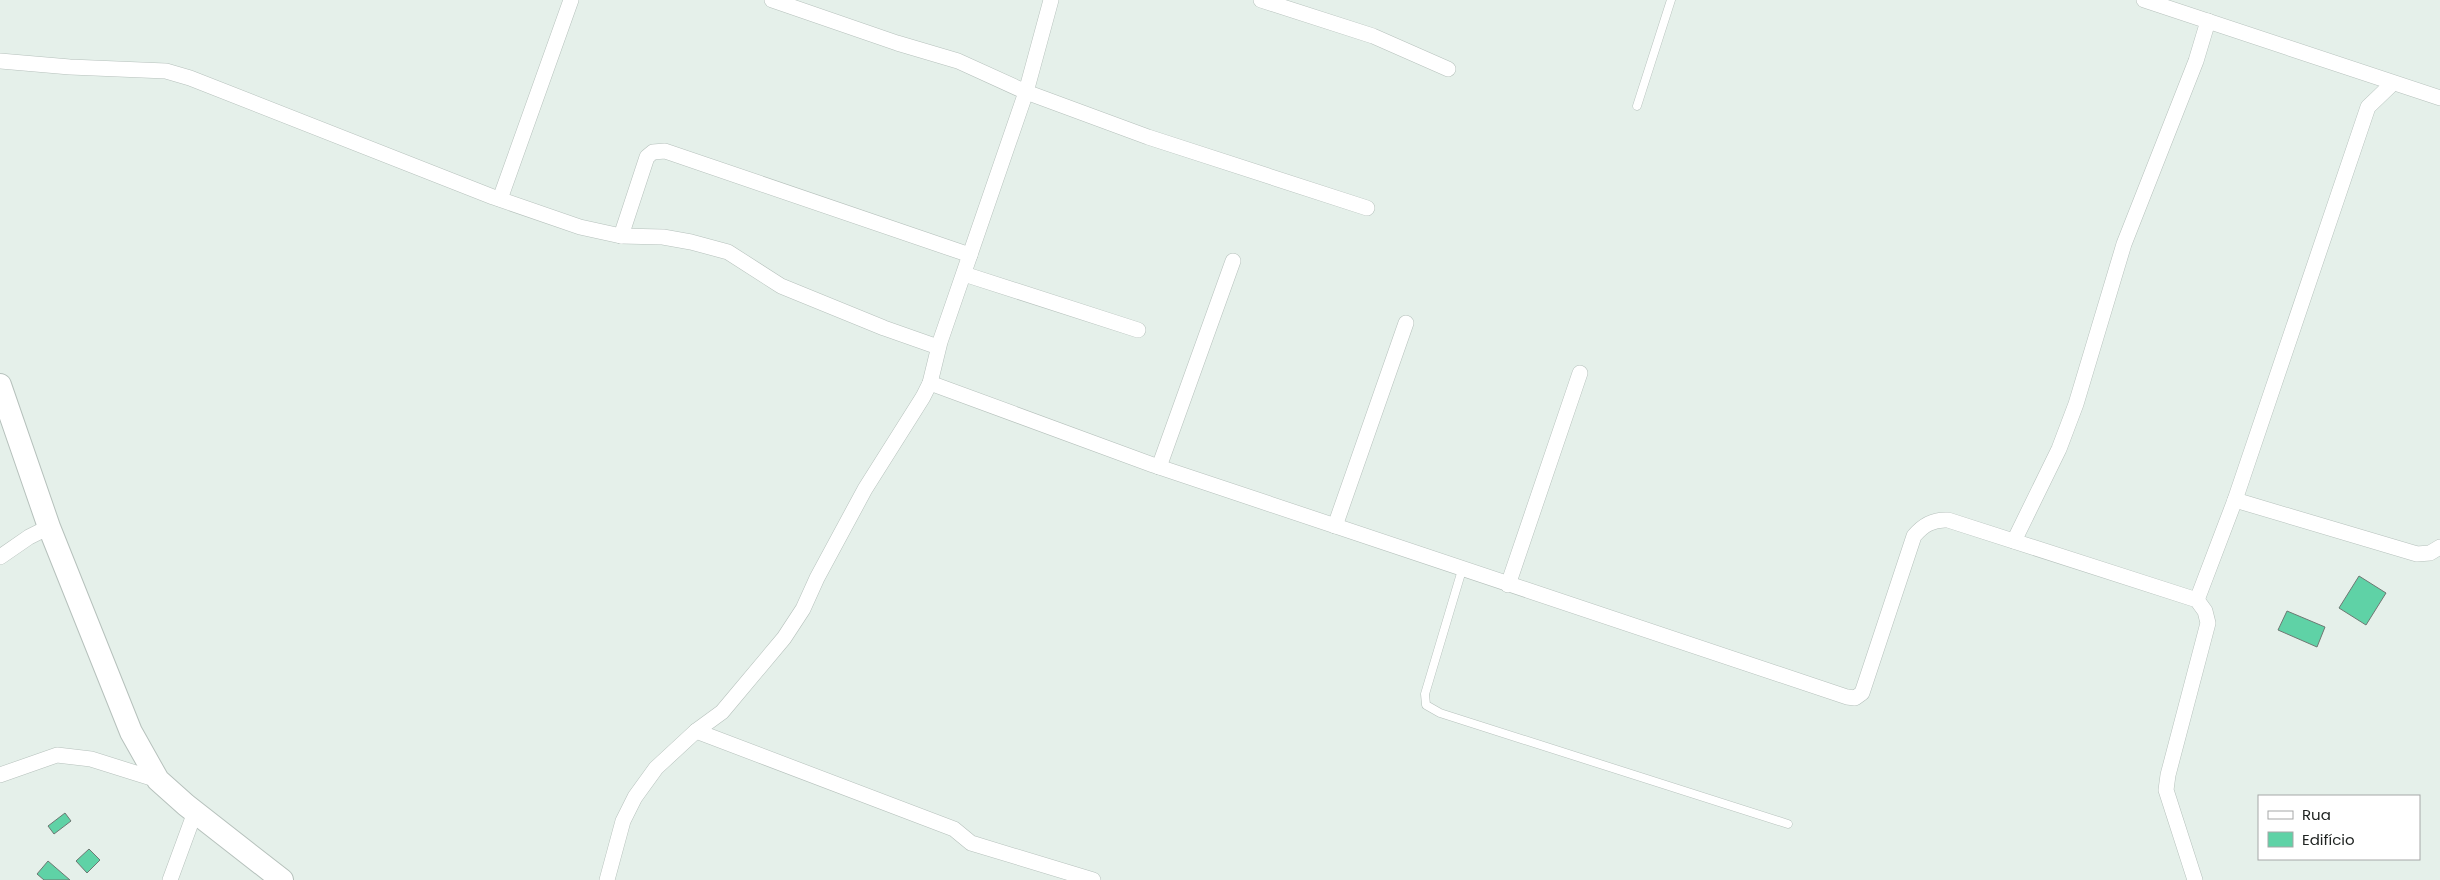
<svg xmlns="http://www.w3.org/2000/svg" width="2440" height="880" viewBox="0 0 2440 880" font-family="Poppins,sans-serif">
  <rect width="100%" height="100%" fill="#e5f0ea"/>
  <!-- building -->
  <g fill="#5fd2a6" stroke="#6e7873">
    <path d="M2359,576L2386,593L2366,625L2339,608Z"/>
    <path d="M2287,611L2325,627L2317,647L2278,630Z"/>
    <path d="M65,813L71,821L54,834L48,826Z"/>
    <path d="M89,849L100,860L87,873L76,861Z"/>
    <path d="M48,861L70,880H44L37,874Z"/>
  </g>
  <g fill="none" stroke-linecap="round" stroke-linejoin="round">
    <!-- lane casing -->
    <g stroke="#b6c1bc" stroke-width="9">
      <g id="lane">
        <path d="M1637,106L1671,0"/>
        <path d="M1462,570L1425,694L1426,705L1440,713L1788,824"/>
      </g>
    </g>
    <!-- street casing -->
    <g stroke="#b6c1bc" stroke-width="16">
      <g id="street">
        <path d="M772,0L897,43L958,61L1026,92L1148,137L1367,208"/>
        <path d="M1261,0L1373,36L1448,69"/>
        <path d="M2144,0L2440,98"/>
        <path d="M0,61L70,67L166,71L190,78L493,197L580,227L621,236L663,237L691,242L728,252L781,286L884,328L938,347"/>
        <path d="M500,199L571,0"/>
        <path d="M621,236L647,157L653,152L665,151L970,255"/>
        <path d="M964,274L1138,330"/>
        <path d="M930,383L1153,465L1847,697L1855,698L1862,693L1914,536C1923,525 1933,519 1948,520L2197,600L2205,611L2208,623L2168,775L2166,790L2195,880"/>
        <path d="M1159,467L1233,261"/>
        <path d="M2235,500L2368,107L2393,83"/>
        <path d="M1335,526L1406,323"/>
        <path d="M2014,541L2059,449L2076,404L2124,244L2196,61L2208,21"/>
        <path d="M0,557L29,537L49,527"/>
        <path d="M1508,585L1580,373"/>
        <path d="M2197,600L2235,500L2417,554L2430,553L2440,547"/>
        <path d="M696,731L954,829L971,843L1093,880"/>
        <path d="M0,775L57,755L91,759L158,780"/>
        <path d="M170,880L195,812"/>
        <path d="M607,880L623,821L635,797L656,768L696,731L722,712L784,638L803,609L817,578L865,489L923,397L930,383L940,342L1026,92L1051,0"/>
      </g>
    </g>
    <!-- secondary casing -->
    <g stroke="#b6c1bc" stroke-width="24">
      <path id="secondary" d="M0,385L49,527L131,732L158,780L186,805L282,880"/>
    </g>
    <!-- lane -->
    <use href="#lane" stroke="#fff" stroke-width="8"/>
    <!-- street -->
    <use href="#street" stroke="#fff" stroke-width="15"/>
    <!-- secondary -->
    <use href="#secondary" stroke="#fff" stroke-width="22"/>
  </g>
  <!-- legend -->
  <rect x="2258" y="795" width="162" height="65" fill="#ffffff" stroke="#a6a7a7"/>
  <rect x="2268" y="811" width="25" height="8" fill="#ffffff" stroke="#a6a7a7"/>
  <text x="2302" y="820" font-size="15" fill="#202422">Rua</text>
  <rect x="2268" y="832" width="25" height="15" fill="#5fd2a6" stroke="#a6a7a7"/>
  <text x="2302" y="845" font-size="15" fill="#202422">Edifício</text>
</svg>
